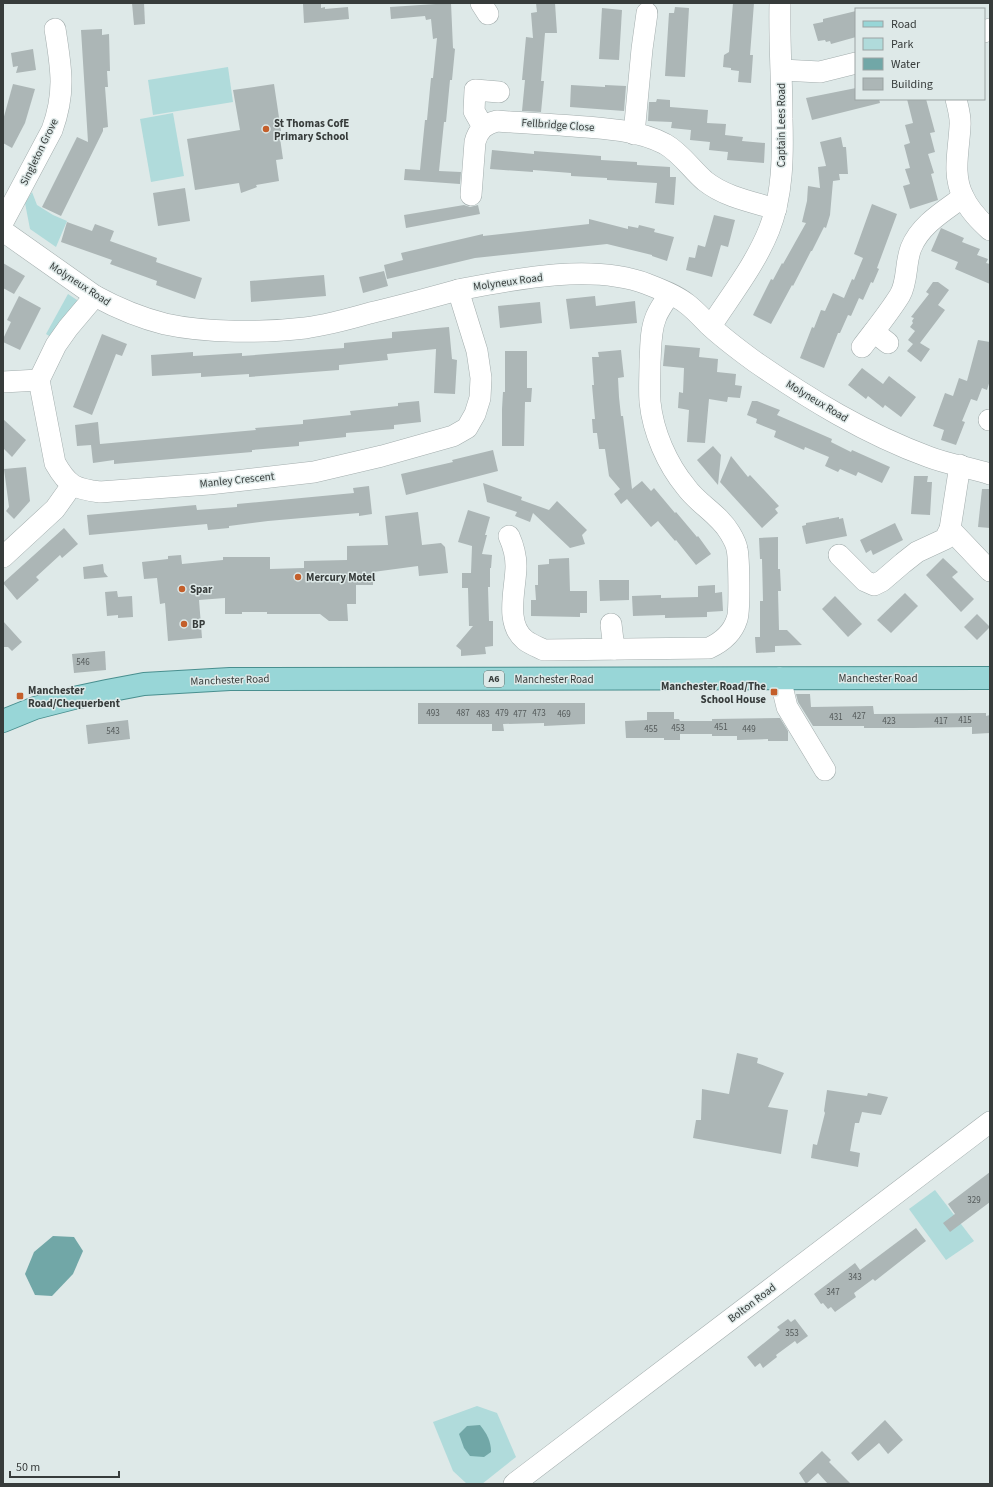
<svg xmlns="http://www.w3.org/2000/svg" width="993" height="1487" viewBox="0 0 993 1487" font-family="'Source Sans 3',sans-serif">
  <rect width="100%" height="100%" fill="#dee9e8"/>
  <!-- green -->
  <g fill="#b0dbdb">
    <path d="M228,67L233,102L153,115L148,80Z"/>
    <path d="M173,113L184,176L151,182L140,119Z"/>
    <path d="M32,192L37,205L53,215L67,221L56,247L30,229L25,203Z"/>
    <path d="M68,294L80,302L54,339L46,334Z"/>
    <path d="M935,1190L974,1241L946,1260L909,1209Z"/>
    <path d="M477,1406L497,1413L516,1457L482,1484H467L453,1471L433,1422Z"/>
  </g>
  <!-- water -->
  <g fill="#71a7a7">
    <path d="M53,1236L74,1237L83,1251L73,1274L52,1296L35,1295L25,1274L34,1252Z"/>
    <path d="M480,1425C487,1434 491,1441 491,1452L484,1457L470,1456L464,1448L459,1434L467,1426Z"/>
  </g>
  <!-- building -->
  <g fill="#acb6b6">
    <path d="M132,3H144L145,24L134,25Z"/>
    <path d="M321,3V8L325,7V9L348,7L349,19L304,23L303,4Z"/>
    <path d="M451,3L453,48L455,49L452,80H450L446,122H444L439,171L461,172L460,184L404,180L405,169L420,170L425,120H427L431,78H433L437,38L433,39L431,19L426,20L425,16L391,19L390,7Z"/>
    <path d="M536,3H555L557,33H545L541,81H544L541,112L522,111L525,80H522L526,37L533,38L531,13L537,12Z"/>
    <path d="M733,3H754L750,55H753L751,83L738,82L739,71L731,70V68L723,67L724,55L729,52Z"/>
    <path d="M675,7L689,8L685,77L665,76L669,13H674Z"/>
    <path d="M602,8L622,10L619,60L599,59Z"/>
    <path d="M856,11V37L831,44L830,41L826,42L825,40L818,41L813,24L823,22V19Z"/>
    <path d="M102,29V35L109,34L110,71H107L108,87H105L108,127L103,128V131L61,216L42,207L77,137L88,142L81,30Z"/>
    <path d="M33,49L36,70L16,73L18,66L13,67L11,53Z"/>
    <path d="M13,84L35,89L25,123L12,148L3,143V120Z"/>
    <path d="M274,84L281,131H279L283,159L276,160L279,181L256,185L257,187L241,193L239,183L195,190L187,139L240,130L233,90Z"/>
    <path d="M571,85L605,87V85L626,86L624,111L570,107Z"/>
    <path d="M856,88V99H879L880,103L812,120L806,98Z"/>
    <path d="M657,99L670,100V107L708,110L707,123L726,124L725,135L743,137L742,141L765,143L764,163L727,160L728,152L709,150L710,142L690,140L691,130L671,128L672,122L648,121L649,102H656Z"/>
    <path d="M907,99H926L935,132L930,133L935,152L928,154L934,173L931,174L938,200L910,209L903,186L910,184L905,169L910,168L904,145L910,143L905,125L913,123Z"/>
    <path d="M841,137L843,147H846L848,174H839L840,180L833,181L830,215L826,228L824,227L812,251H811L793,286L792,285L771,324L753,315L771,279L773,280L782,263L783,264L806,223L802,222L807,201L808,186L820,188L818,167L826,166L820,142Z"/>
    <path d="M492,150L534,154V151L601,156V160L637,162V165L670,167V177H676L674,205L655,203L657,183L607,180V178L571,176V173L533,170V172L490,169Z"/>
    <path d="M185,188L190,221L158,226L153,193Z"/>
    <path d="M872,204L897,214L877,268L879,269L873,283L871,282L863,300L859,298L851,316L848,315L840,333H838L824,368L800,358L812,327L814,328L821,310L825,311L833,293L844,298L852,279L854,280L863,258L854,254Z"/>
    <path d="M464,205L470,207L478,205L480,214L406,228L404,215Z"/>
    <path d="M714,215L735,220L728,247L721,245L712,277L686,270L689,257L695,258L698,245L705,247Z"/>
    <path d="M589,219L628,229V226L638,228L639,225L655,229L654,232L674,237L667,261L652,256V255L607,244L475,258L387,279L384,265L403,260L401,253L483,234V236L589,224Z"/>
    <path d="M67,222L92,231L95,224L114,231L110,241L157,258L156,262L202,278L195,299L156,285L157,281L110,264L112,260L61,242Z"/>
    <path d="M941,228L964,238L962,242L980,249L977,255L988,259L986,263L990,264V284L955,269L958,262L931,251Z"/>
    <path d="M3,263L25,276L14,294L3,288Z"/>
    <path d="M384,271L388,286L363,293L359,277Z"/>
    <path d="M324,275L326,296L251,302L250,281Z"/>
    <path d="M933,282H938L949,290L938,305L945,310L920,343L930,349L921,362L907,351L913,344L908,340L915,331L910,327L913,323L912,321L914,318L911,317L929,294L926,292Z"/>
    <path d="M19,296L41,308L20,350L3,342V339L11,322L7,320Z"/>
    <path d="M595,296L596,306L635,301L637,323L570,329L566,299Z"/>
    <path d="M540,302L542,323L500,328L498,306Z"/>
    <path d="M449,327L452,359L457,360L455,394L434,393L436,349L387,354L388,360L339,365V370L249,377V374L201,377V373L152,376L151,355L193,352V356L242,353V356L344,348V343L392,338V332Z"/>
    <path d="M102,334L127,344L122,356L116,354L92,415L73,407Z"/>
    <path d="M978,340L990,342V380L987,390L982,388L977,401L971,399L962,421L965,422L956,445L941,440L944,430L933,426L945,393L953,396L959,378L967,381Z"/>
    <path d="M665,345L700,348L699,357L718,359L717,372L736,374L735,385L742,386L740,398L728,397L727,402L709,399L705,443L687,442L689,410L678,408L679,392L683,393L684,368L663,366Z"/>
    <path d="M621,350L624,377L618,378L619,397L621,416H623L632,489L642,481L651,491L654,488L675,513L676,512L697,537L698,536L711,554L696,565L676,540L675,541L658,521L651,527L627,499L621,504L614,494L620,489L609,476L605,449H599L597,433H593L592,419H595L592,385H594L592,357H599L598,352Z"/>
    <path d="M505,351H527V388H532L531,402H525L524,446H502V409L503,392H505Z"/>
    <path d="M862,368L883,384L889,376L916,397L901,417L885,405L883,408L868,396L866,399L848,385Z"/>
    <path d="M419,401L421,422L394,425V429L346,433V437L299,442V446L252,450V452L114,464V460L93,463L91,445L77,446L75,425L98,422L100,444L256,430L255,428L303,424V420L351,415L350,411L398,406V403Z"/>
    <path d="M752,401H757L780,410L777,415L832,439L831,442L851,452L852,450L890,467L882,483L858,472L856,476L840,469L838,472L825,466L829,457L805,447L804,450L774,437L776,431L756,423L757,419L747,415Z"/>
    <path d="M3,419L26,440L12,457L3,448Z"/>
    <path d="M713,446L721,455L718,485L697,460Z"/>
    <path d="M493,450L498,471L406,495L401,474L453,462L452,460Z"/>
    <path d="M731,456L748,477L750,475L779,506L775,509L778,513L762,528L720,482Z"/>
    <path d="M26,467L30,501L14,519L6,511L9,507L4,469Z"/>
    <path d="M914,476H928L927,482H932L930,515L911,514Z"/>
    <path d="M483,483L522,497L521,500L549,510L557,501L587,530L582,535L585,544L570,548L533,513L530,522L515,516L517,512L487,502Z"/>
    <path d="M369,486L372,514L359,516V513L268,521L229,526V528L208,530L207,524L89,535L87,515L196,505L197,510L237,507V504L354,493L353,488Z"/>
    <path d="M982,489H990V528L978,527Z"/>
    <path d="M468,510L490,517L485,535H487L482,554L492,555L491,568H490V587H488L489,621H493V646L485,647L486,654L461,656V650L456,646L473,626H469L468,588H462V573H471L472,546L458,542Z"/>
    <path d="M418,512L422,545L441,543L445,547L448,573L419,576L418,566L373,572V585H356V604H347L348,621H329L320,614H267V612H242V614H225V598L199,600L202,638L168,641L165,603L160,604L157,578L144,579L142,562L168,559V556L181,555L182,564L223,560V557H270V569L304,568V561L347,560V546L388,545L385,516Z"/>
    <path d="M839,517V519L843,518L847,536L806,544L802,526L806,525V523Z"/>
    <path d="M895,523L903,540L873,555L871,550L866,553L860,540Z"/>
    <path d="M64,528L78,544L62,558L60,555L36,577L39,580L17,600L3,583Z"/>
    <path d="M778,537V569H780L781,591H778L779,630H787L802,645L775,646V652L756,653L755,637H760V601H763L762,559H760L759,538Z"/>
    <path d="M569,558L570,591H587V613H580V617L531,616V600H536L535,585H538V565L549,564V559Z"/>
    <path d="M943,558L958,572L952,577L974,599L961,612L926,575Z"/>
    <path d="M103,564L104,572L108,577L84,579L83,567Z"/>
    <path d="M599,580H629V600L600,601Z"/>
    <path d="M715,585V593L722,592L723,611L707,612V617L665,618V615L633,616L632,596L661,595V598L698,597V586Z"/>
    <path d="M117,591L118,597L132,596L133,617L118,618V615L107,616L105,592Z"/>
    <path d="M905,593L918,606L891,633L877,620Z"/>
    <path d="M835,596L862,624L848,637L822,609Z"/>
    <path d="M977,614L990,627L977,640L964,627Z"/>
    <path d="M3,621L22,642L12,651L8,647H3Z"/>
    <path d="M105,651L106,670L74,673L72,654Z"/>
    <path d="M796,694H810L811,707L873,706L874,714L986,713V716L990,715V733L972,734V727L913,728H864V726H813L798,702Z"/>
    <path d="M418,703H585V724L544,726V723L503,724L504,731H492V724H418Z"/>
    <path d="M647,712H674V719H679L680,721H712V719L780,718L788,731V741H768V739L737,740V736H712V734H680V740H664V738H626L625,721L647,720Z"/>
    <path d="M128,720L130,739L88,744L86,725Z"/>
    <path d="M737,1053L758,1058L757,1063L784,1073L768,1107L788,1110L781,1154L693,1138L696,1120H701L702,1089L729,1094Z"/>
    <path d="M827,1090L867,1096L868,1093L888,1097L881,1115L862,1112L859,1123H855L850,1151L860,1153L858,1167L811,1158L813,1144L817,1145L825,1113L824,1111Z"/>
    <path d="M990,1172V1202L950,1232L943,1223L955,1214L948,1204Z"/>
    <path d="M916,1228L926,1241L875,1281L873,1279L854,1293L856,1297L835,1312L831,1307L828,1309L823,1303L821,1304L814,1294L855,1263L860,1270Z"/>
    <path d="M788,1319L791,1322L795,1319L808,1336L797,1344L795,1341L776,1355L777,1357L763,1368L760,1363L755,1367L747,1357L780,1330L777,1327Z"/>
    <path d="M885,1420L903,1440L888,1454L879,1443L858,1461L851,1453Z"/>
    <path d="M822,1451L831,1460L829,1462L851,1484H828L818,1473L806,1484L799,1473Z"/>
  </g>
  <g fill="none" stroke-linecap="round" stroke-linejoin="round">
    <!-- minor casing -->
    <g stroke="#a3adad" stroke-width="22">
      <g id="minor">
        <path d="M481,3L488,14"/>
        <path d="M984,32L990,29"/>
        <path d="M782,70L820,72L856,63"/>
        <path d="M956,99C958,108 961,117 960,126C959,150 952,174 963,196C969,210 979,220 990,230"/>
        <path d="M483,127L474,111L475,90L499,92"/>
        <path d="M634,134L642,49L647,13"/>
        <path d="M471,195L475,142C478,130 485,124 497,121C522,123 548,124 573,126C603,128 638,130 665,144C681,153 692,170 705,181C725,197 752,202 776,209"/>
        <path d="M3,222L52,130C66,92 61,67 55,29"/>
        <path d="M3,231L95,296C117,308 141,318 165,324C206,333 264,333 305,328C327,325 349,319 370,313C400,306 429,298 458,290C515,279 592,263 647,284C660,289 676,295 687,304C695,310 702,318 709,325C723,338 739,350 754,361C809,399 866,434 929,457C947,464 971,468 990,474"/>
        <path d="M95,296L68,328L56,345L39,380L55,463C68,486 75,489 100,492L209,484L314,472L382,456L453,436L467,428L475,414L480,398L481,378L477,351L458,290"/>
        <path d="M711,326C731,295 755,265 769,230C783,195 783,155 782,119C782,80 779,41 780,3"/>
        <path d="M874,332L888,343"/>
        <path d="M862,347C874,331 889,313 900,295C908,281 905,263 911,248C920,225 944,211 963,197"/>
        <path d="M3,382L39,380"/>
        <path d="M989,420H990"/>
        <path d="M950,529L990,571"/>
        <path d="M509,536C513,545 516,555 516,566C516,588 504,623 525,640C530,644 538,647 544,650L709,648C722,642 733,632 737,619C740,611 739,558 737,549C736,543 733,538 730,533C719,514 698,504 686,487C667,464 653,432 650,402C649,389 650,375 650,362C651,348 650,331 656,317C659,309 665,302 669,294"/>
        <path d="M839,555L865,581L874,585L882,581L903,563L917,552L945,539L950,529L960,465"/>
        <path d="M3,557L55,509L72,485"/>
        <path d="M611,624L614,649"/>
        <path d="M780,678L787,707L825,770"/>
        <path d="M514,1484L990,1122"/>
      </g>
    </g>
    <!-- major casing -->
    <g stroke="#498f8f" stroke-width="24">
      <path id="major" d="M3,721L35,708L74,698L107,691L144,684L230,679L990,678"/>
    </g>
    <!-- minor -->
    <use href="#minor" stroke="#fff" stroke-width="21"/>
    <!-- major -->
    <use href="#major" stroke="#98d6d7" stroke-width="22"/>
  </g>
  <!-- markers -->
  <g fill="#c45f2b" stroke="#dee9e8" stroke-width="1.5">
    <circle cx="266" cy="129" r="4"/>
    <circle cx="298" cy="577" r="4"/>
    <circle cx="182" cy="589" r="4"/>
    <circle cx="184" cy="624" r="4"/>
    <rect x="770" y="688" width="8" height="8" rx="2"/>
    <rect x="16" y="692" width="8" height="8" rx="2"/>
  </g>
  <g text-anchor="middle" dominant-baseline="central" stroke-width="3" stroke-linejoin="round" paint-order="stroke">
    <!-- number labels -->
    <g font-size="9" fill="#545a5a">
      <text x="83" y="662">546</text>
      <text x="433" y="713">493</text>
      <text x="463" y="713">487</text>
      <text x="502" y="713">479</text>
      <text x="539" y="713">473</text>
      <text x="483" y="714">483</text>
      <text x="520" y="714">477</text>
      <text x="564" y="714">469</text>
      <text x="859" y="716">427</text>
      <text x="836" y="717">431</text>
      <text x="965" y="720">415</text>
      <text x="889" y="721">423</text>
      <text x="941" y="721">417</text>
      <text x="721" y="727">451</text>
      <text x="678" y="728">453</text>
      <text x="651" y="729">455</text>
      <text x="749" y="729">449</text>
      <text x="113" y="731">543</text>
      <text x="974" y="1200">329</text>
      <text x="855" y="1277">343</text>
      <text x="833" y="1292">347</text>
      <text x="792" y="1333">353</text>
    </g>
    <!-- shield labels -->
    <rect fill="#dee9e8" stroke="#69706f" stroke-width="1" x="484" y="671" width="20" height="16" rx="3"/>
    <g font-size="10" font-weight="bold" fill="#373c3b">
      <text x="494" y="679">A6</text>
    </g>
    <!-- poi labels -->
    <g font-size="11" font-weight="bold" fill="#373c3b" stroke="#dee9e8" text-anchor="start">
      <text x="274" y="123">St Thomas CofE<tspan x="274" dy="13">Primary School</tspan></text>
      <text x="306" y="577">Mercury Motel</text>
      <text x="190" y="589">Spar</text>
      <text x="192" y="624">BP</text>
      <text x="766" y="686" text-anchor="end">Manchester Road/The<tspan x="766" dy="13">School House</tspan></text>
      <text x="28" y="690">Manchester<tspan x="28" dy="13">Road/Chequerbent</tspan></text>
    </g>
    <!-- street labels -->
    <g font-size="11" fill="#373c3b" stroke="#dee9e8">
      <text transform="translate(558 125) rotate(4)">Fellbridge Close</text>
      <text transform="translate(781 125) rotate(-90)">Captain Lees Road</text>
      <text transform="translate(39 152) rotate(-64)">Singleton Grove</text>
      <text transform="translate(508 282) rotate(-8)">Molyneux Road</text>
      <text transform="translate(80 284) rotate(33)">Molyneux Road</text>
      <text transform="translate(817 401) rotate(31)">Molyneux Road</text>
      <text transform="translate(237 480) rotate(-6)">Manley Crescent</text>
      <text x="878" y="678">Manchester Road</text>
      <text x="554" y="679">Manchester Road</text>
      <text transform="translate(230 680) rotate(-2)">Manchester Road</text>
      <text transform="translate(752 1303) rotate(-37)">Bolton Road</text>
    </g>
  </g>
  <!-- border -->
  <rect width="993" height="1487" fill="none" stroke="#373c3b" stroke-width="8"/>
  <!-- legend -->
  <rect x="855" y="8" width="130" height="92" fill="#dee9e8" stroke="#9ba4a3"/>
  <rect x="863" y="21" width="20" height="6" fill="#98d6d7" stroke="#9ba4a3"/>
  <text x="891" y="28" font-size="12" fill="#373c3b">Road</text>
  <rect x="863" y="38" width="20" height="12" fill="#b0dbdb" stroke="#9ba4a3"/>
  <text x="891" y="48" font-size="12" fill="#373c3b">Park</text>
  <rect x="863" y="58" width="20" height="12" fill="#71a7a7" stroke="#9ba4a3"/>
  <text x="891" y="68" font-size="12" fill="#373c3b">Water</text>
  <rect x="863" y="78" width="20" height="12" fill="#acb6b6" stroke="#9ba4a3"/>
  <text x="891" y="88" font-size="12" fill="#373c3b">Building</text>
  <!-- scale -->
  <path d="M10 1471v6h109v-6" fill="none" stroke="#373c3b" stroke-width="2"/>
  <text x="16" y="1471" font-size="12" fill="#373c3b" stroke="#dee9e8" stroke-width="3" paint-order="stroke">50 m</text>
</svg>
